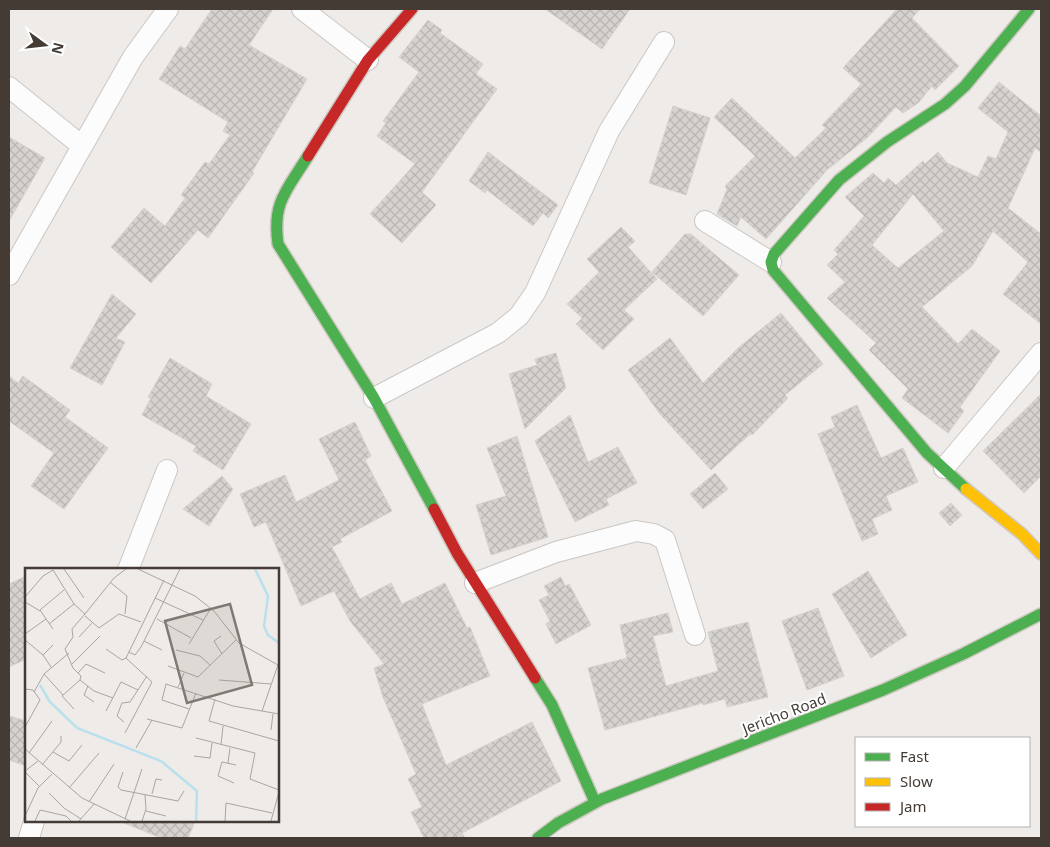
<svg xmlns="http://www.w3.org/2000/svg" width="1050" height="847" viewBox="0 0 1050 847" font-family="'Noto Sans',sans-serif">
  <defs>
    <pattern id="building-cross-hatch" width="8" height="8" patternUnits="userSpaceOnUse" patternTransform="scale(1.25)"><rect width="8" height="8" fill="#d6d2cf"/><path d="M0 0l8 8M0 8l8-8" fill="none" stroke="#b9b5b2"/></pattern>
  </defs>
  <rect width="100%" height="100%" fill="#eeebe8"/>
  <!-- building -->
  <g fill="url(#building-cross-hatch)" stroke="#d6d2ce" fill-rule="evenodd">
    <path d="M212,9H273L249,45L307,79L252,172L254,173L208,238L198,230L151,283L111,247L144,208L165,226L185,198L181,195L205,162L209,164L230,135L223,131L228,122L159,79L180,46L185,49Z"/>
    <path d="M545,9H630L602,49Z"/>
    <path d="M897,9H920L912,18L959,66L935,90L932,86L918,103L903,113L896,107L868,137L827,170L766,239L741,217L737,226L717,214L727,189L725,186L755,156L714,117L732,98L795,158L826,128L822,125L861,84L843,68Z"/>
    <path d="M428,20L442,30L440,33L483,64L476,74L497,89L422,192L436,205L402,243L370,214L415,164L377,136L386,123L383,121L419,72L399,57Z"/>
    <path d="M999,82L1041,116V152L1035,148L1008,208L1041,234V324L1003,294L1028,262L993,231L972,266L922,307L958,344L972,329L1000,351L960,407L964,411L948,433L902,398L908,389L869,350L876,343L827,298L845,282L827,265L838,254L834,250L864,216L845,197L873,173L884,183L888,178L896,185L923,161L925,164L938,152L947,163L978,177L988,156L996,159L1008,132L978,108ZM913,194L944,231L898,268L872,245Z"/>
    <path d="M673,106L710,118L686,195L649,183Z"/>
    <path d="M9,137L45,158L9,221Z"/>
    <path d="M488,152L558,205L548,218L543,213L533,226L487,190L485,193L469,181Z"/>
    <path d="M621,227L635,241L628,247L657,279L624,310L634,319L603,350L576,324L582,318L567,304L599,272L587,259Z"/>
    <path d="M685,234H691L739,275L703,316L652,272Z"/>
    <path d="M112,294L136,314L116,338L125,342L102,385L70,368Z"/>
    <path d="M781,313L823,364L785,395L788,398L752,435L750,434L711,470L660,414L628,370L670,338L703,383L738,348Z"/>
    <path d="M556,353L566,388L525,429L509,374L537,365L535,359Z"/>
    <path d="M170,358L212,384L206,396L251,424L223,470L193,451L196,446L142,415L151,398L148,397Z"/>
    <path d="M9,376L18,383L23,376L70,410L65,417L108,448L64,509L31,486L54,453L9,421Z"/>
    <path d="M1041,394V476L1024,493L983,451Z"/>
    <path d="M857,405L881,458L903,448L918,482L886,496L892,510L872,519L878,534L862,541L818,434L835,427L831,417Z"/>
    <path d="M570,415L588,462L618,447L637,483L606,499L609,505L575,522L535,441Z"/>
    <path d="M355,422L371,456L365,460L392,511L340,539L342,542L332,547L360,599L391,583L402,604L445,583L467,628L470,627L490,676L422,704L446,765L532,722L561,781L462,833L465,838H424L411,812L422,807L408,779L416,774L383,697L374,668L384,664L350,621L334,591L301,606L266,522L254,527L240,494L285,475L296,502L339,480L319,439Z"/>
    <path d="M517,436L548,537L491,555L476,505L506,496L487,448Z"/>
    <path d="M715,473L728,489L703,509L690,494Z"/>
    <path d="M222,476L233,489L209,526L183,509Z"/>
    <path d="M951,503L962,515L950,526L939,513Z"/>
    <path d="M868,571L907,635L871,658L832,594Z"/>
    <path d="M26,576V659L9,667V584Z"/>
    <path d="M561,577L565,586L569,584L591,625L556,644L546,624L550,621L539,600L549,595L544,586Z"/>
    <path d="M818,608L844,676L807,690L782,621Z"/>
    <path d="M668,613L673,632L653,636L666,686L718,671L708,632L748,622L768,697L727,707L725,699L703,705V703L605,730L588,668L627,658L620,625Z"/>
    <path d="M9,716L26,721V766L9,760Z"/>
    <path d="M119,821H195L188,838H161Z"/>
  </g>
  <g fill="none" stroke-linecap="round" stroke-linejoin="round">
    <!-- street casing -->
    <g stroke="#cbc7c4" stroke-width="22">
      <g id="street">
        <path d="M302,9L368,60"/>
        <path d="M9,87L82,146"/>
        <path d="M705,221L771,262"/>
        <path d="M9,275L133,57L168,9"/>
        <path d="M374,398L498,333L519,316L535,293L609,131L664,42"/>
        <path d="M944,468L1041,353"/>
        <path d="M128,570L167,470"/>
        <path d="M475,583L556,552L636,531L654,534L665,540L695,635"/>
        <path d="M29,838L34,821"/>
      </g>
    </g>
    <!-- fast casing -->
    <g stroke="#cfc8c0" stroke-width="14">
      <g id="fast">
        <path d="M308,156C287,190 272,202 278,244L374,398L434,509"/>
        <path d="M966,489L927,453L773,270L771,262L774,254L839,180L887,142L945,104L965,86L1029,9"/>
        <path d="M535,678L552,705L595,802"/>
        <path d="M538,838L558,823L602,799L883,690L963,654L1041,614"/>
      </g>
    </g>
    <!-- slow casing -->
    <g stroke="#cfc8c0" stroke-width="14">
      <path id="slow" d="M966,489L1022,534L1041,554"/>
    </g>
    <!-- jam casing -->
    <g stroke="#cfc8c0" stroke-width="14">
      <g id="jam">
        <path d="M308,156L368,60L412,9"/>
        <path d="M434,509L457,553L535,678"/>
      </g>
    </g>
    <!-- street -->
    <use href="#street" stroke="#fcfcfc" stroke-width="20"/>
    <!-- fast -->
    <use href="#fast" stroke="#4caf50" stroke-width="11"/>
    <!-- slow -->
    <use href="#slow" stroke="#ffc107" stroke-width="11"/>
    <!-- jam -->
    <use href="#jam" stroke="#c62828" stroke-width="11"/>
  </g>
  <g text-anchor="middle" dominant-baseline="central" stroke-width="4" stroke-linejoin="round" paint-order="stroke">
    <!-- street labels -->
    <g font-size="15" fill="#443b34" stroke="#fff">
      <text transform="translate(784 713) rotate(-21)">Jericho Road</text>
    </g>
  </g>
  <!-- overview -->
  <g transform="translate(25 568)">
    <rect width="254" height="254" fill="#eeebe8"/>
    <path fill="none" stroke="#b9e0ec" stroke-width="2.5" d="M230,1L243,28L239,58L243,67L254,75M15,117L25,134L52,160L136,193L172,223L171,253"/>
    <path fill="none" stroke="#aaa5a0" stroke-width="1" d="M39,1L59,30M113,1L170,28L189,43L214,75L253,97M85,14L102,28L100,46M0,29L18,8L28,2L49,36L60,46L89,10L101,1M130,30L178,52M0,34L15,43M60,46L47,61L48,69L40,81L48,100L56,108L55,112L69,123L88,130M60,48L74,60L94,46L116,54M132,51L166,70M24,56L49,36M28,61L15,42L39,22M0,66L21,51M196,68L189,73L197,86M54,69L67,55M0,72L18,87M119,73L137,82M164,76L186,40M81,81L97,92L101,90M151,82L175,88L185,97M104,84L110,87L116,79L155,1M101,90L139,12M47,96L75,68M143,98L173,109L211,72M26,99L18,87L28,77M53,105L61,96L80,105M19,106L38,127M194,112L246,116M63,118L59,127L69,134M153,119L159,105M0,121L8,122L15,132L0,159M9,124L19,106L44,85M190,131L184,153L254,173M49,141L37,128L55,112M164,141L137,132L141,116L208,138L237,143L253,97M81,143L96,114L113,122M237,143L254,146M122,151L157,160L171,125M99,154L92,148L97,135L105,134L122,108M246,162L248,146M100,165L127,114L101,90M171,170L230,185L225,211L254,222M196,177L198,158M111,180L127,152M0,181L57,230L105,253M28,184L44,193L57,177M4,185L27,153M169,188L185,190L187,175M203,195L205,180M17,197L36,174V168M0,203L13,193M0,204L14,218M98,204L93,219L96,222L153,233L159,223M209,215L193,208L197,194L211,197M44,220L74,185M24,225L39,240L56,251M127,226L131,211L137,212M64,234L89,196M121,243L141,248M0,248L13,220L27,206M100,251L117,201M10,253L15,242L41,248L46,253M54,253L69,236M117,253L121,241L120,227M200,253L201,235L247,245M246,253L254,224"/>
    <path fill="#807973" fill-opacity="0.15" stroke="#807973" stroke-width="2.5" d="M205,36L227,117L162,135L140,53Z"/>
    <rect width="254" height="254" fill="none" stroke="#443b34" stroke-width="2.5"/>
  </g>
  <!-- border -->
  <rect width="1050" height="847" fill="none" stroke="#443b34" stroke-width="20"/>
  <!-- legend -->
  <rect x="855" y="737" width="175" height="90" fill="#ffffff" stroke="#b4b1ae"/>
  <rect x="865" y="753" width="25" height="8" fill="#4caf50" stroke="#b4b1ae"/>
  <text x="900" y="762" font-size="15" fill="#443b34">Fast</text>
  <rect x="865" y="778" width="25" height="8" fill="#ffc107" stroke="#b4b1ae"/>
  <text x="900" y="787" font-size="15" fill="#443b34">Slow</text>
  <rect x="865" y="803" width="25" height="8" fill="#c62828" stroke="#b4b1ae"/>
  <text x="900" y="812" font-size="15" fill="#443b34">Jam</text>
  <!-- north arrow -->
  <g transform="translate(45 45) rotate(105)" stroke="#ffffff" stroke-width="4" paint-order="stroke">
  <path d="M0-4L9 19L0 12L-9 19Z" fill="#443b34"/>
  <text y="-8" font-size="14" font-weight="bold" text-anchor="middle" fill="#443b34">N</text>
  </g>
</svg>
